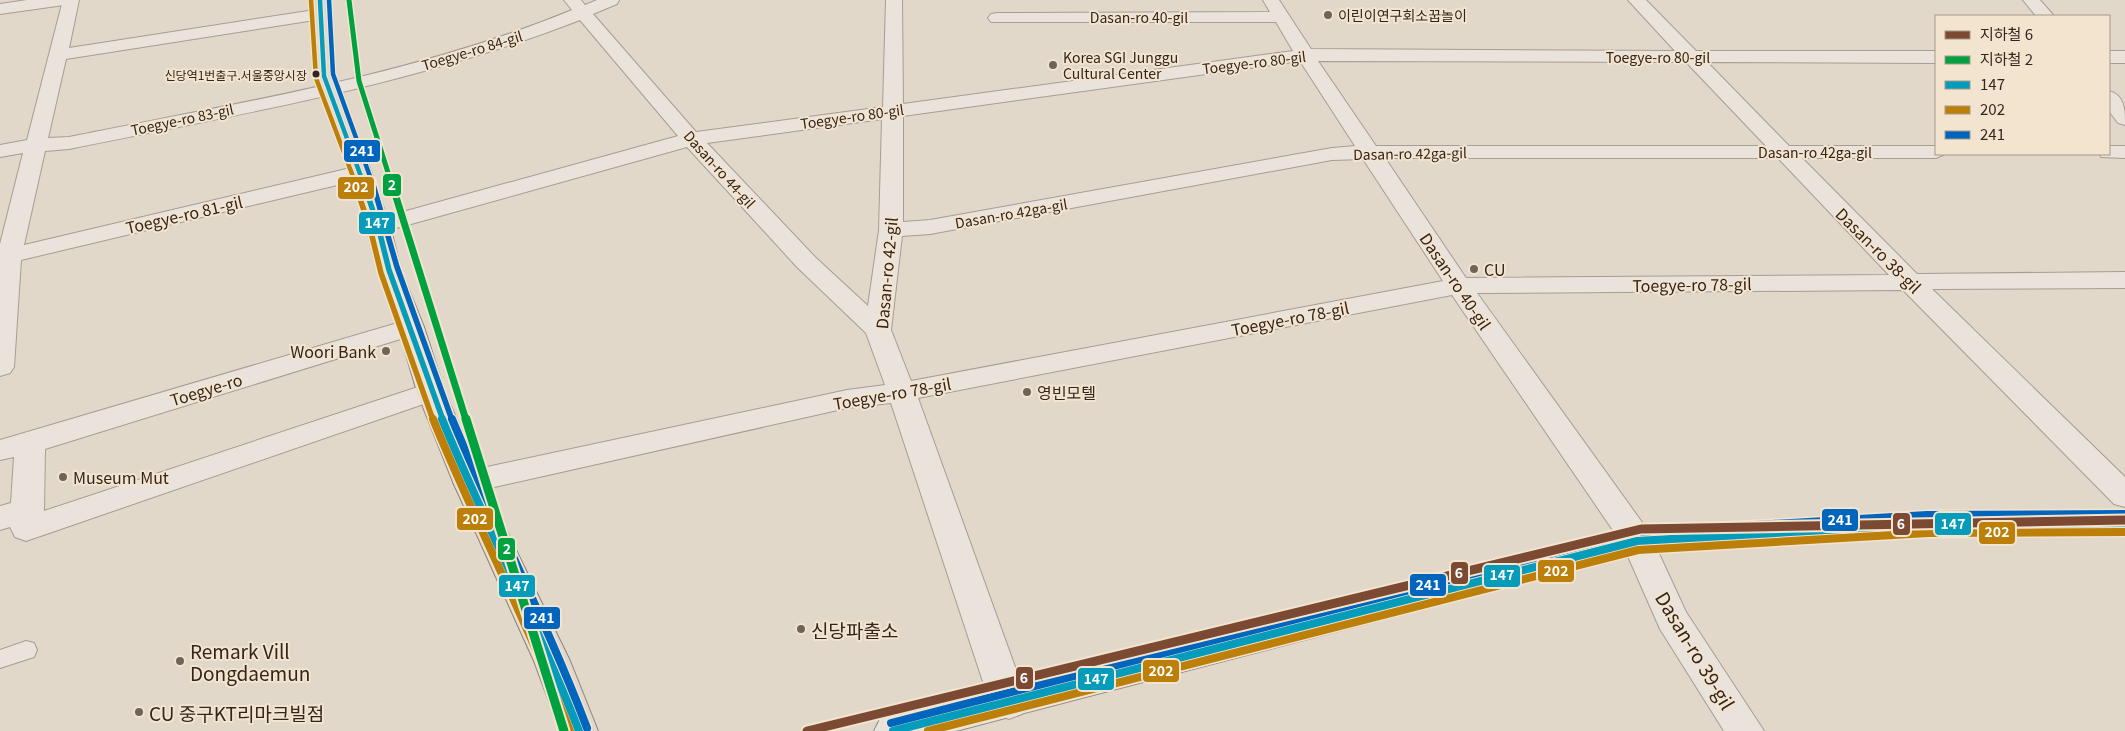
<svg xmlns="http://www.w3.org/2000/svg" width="2125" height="731" viewBox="0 0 2125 731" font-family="Georgia,'Noto Sans KR',serif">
  <rect width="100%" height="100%" fill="#e1d8ca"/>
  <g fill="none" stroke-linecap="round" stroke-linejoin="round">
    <!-- service casing -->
    <g stroke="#a69d93" stroke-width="2">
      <path id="service" d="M26,641L34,643L37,650L34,657L0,668V650Z"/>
    </g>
    <!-- minor casing -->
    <g stroke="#a69d93" stroke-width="2">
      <g id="minor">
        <path d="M63,0H79L69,48L321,9L327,10L330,14L327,18L321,19L66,59L48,138L69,137C237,103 412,76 572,10L564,0H581L585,5L597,0H619L617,4L593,14L696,132L883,107L886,0H902L903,104L1293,51L1276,22H991L988,18L991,14L997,13L1270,12L1263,0H1279L1311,49L1675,51L1628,0H1646L1696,51H1936V63L1707,62L1789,146H1936V154H1945L1936,158H1802L1917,274L2125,272V288L1932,289L2125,477V507L2114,504L1903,290L1477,293L1649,532L1686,612L1764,731H1724L1660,629L1623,545L1452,295L918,398L1028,703L1022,714L1009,719L996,714L990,703L891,403L847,408L468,493L457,490L453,482L457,474L468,471L847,390L885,385L866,333L797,267L687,147L386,231L378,233L370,231L366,226L370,221L678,136L580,20C416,84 241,114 69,149L45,151L24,245L359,166L367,168L370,173L367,178L21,260L14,367L10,373L0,376V244L23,153L0,157V145L27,140ZM1300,61L1355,146L1332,148L930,220L903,222V116ZM1318,61L1686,62L1766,146H1376ZM882,119L879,230L868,306L815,257L707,143ZM1385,158H1778L1889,275L1466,278ZM1363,159L1443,281L911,381L891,330L902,236L930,234L1332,160Z"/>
        <path d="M2023,0H2040L2054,16H2036Z"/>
        <rect x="2109" y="51" width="16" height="12"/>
        <path d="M2109,91C2125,95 2125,111 2125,125L2118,123L2109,111Z"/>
        <path d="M2109,146H2125V158L2101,157L2100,154H2109Z"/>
        <path d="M411,319L420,321L424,327L420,333L45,449L44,511L421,386L431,383L441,386L445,392L441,398L26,541L15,537L10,527L0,530V506L11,503L14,457L0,460V440Z"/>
      </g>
    </g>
    <!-- tertiary casing -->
    <g stroke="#a69d93" stroke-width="2">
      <path id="tertiary" d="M27,0H72L70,4L64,5L0,14V4Z"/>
    </g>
    <!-- secondary casing -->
    <g stroke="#958d83" stroke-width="2">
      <path id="secondary" d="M2125,511V535L1928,536L1637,553L956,731H874L880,719L893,714L1637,529L1928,512Z"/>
    </g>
    <!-- primary casing -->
    <g stroke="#8b837a" stroke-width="2">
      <path id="primary" d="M312,0H328L334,76L367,160L390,226L401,270L424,327L445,392L483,482L570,661L598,731H560L534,661L453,482L417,392L398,327L377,270L366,226L345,160L314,76Z"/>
    </g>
    <!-- service -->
    <use href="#service" fill="#e9e3db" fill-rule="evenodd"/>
    <!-- minor -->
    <use href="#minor" fill="#e9e3db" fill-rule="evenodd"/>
    <!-- tertiary -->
    <use href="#tertiary" fill="#e9e3db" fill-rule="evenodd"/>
    <!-- secondary -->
    <use href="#secondary" fill="#e9e3db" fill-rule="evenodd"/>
    <!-- primary -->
    <use href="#primary" fill="#e0d8cd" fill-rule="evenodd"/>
    <!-- bus-1-far2 casing -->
    <g stroke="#f3e4cf" stroke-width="7">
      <path id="bus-1-far2" d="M320,0L324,76L363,182"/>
    </g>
    <!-- bus-1-far1 casing -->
    <g stroke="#f3e4cf" stroke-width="9">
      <path id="bus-1-far1" d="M363,181L378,226L389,270L443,420"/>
    </g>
    <!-- bus-1 casing -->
    <g stroke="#f3e4cf" stroke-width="11">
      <g id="bus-1">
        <path d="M442,419C485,524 538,625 579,731"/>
        <path d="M893,731L1637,541L1928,524L2125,523"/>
      </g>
    </g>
    <!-- bus-2-far2 casing -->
    <g stroke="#f3e4cf" stroke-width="7">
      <path id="bus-2-far2" d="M311,0L316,78L355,182"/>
    </g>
    <!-- bus-2-far1 casing -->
    <g stroke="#f3e4cf" stroke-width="9">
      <path id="bus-2-far1" d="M354,181L370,228L381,273L433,420"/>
    </g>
    <!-- bus-2 casing -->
    <g stroke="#f3e4cf" stroke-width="11">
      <g id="bus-2">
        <path d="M433,419C476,524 529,625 570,731"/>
        <path d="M928,731L1638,550L1928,533L2125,532"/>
      </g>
    </g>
    <!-- bus-3-far2 casing -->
    <g stroke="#f3e4cf" stroke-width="7">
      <path id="bus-3-far2" d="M329,0L333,74L372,182"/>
    </g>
    <!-- bus-3-far1 casing -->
    <g stroke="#f3e4cf" stroke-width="9">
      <path id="bus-3-far1" d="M372,181L397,267L452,420"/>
    </g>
    <!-- bus-3 casing -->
    <g stroke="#f3e4cf" stroke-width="11">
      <g id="bus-3">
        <path d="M452,419C495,523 547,623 587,728"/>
        <path d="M891,723L1636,532L1927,515L2125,514"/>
      </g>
    </g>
    <!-- bus-1-far2 -->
    <use href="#bus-1-far2" stroke="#059cbc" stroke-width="4.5"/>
    <!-- bus-1-far1 -->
    <use href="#bus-1-far1" stroke="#059cbc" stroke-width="5.5"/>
    <!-- bus-1 -->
    <use href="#bus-1" stroke="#059cbc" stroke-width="8"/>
    <!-- bus-2-far2 -->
    <use href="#bus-2-far2" stroke="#bc7f09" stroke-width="4.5"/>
    <!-- bus-2-far1 -->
    <use href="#bus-2-far1" stroke="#bc7f09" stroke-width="5.5"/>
    <!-- bus-2 -->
    <use href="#bus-2" stroke="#bc7f09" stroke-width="8"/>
    <!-- bus-3-far2 -->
    <use href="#bus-3-far2" stroke="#0065bd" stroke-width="4.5"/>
    <!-- bus-3-far1 -->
    <use href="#bus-3-far1" stroke="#0065bd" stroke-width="5.5"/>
    <!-- bus-3 -->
    <use href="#bus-3" stroke="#0065bd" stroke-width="8"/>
    <!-- metro-1 casing -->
    <g stroke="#f3e4cf" stroke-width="13">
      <path id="metro-1" d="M807,731L1641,529L2125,520"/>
    </g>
    <!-- metro-2-far2 casing -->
    <g stroke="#f3e4cf" stroke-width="8">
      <path id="metro-2-far2" d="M349,0L359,81L391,182"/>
    </g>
    <!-- metro-2-far1 casing -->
    <g stroke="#f3e4cf" stroke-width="11">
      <path id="metro-2-far1" d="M391,181L466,420"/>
    </g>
    <!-- metro-2 casing -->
    <g stroke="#f3e4cf" stroke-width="13">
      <path id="metro-2" d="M466,419L564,731"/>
    </g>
    <!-- metro-1 -->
    <use href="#metro-1" stroke="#7c4932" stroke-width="9"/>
    <!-- metro-2-far2 -->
    <use href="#metro-2-far2" stroke="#00a23f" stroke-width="5"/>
    <!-- metro-2-far1 -->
    <use href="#metro-2-far1" stroke="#00a23f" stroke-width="7"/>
    <!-- metro-2 -->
    <use href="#metro-2" stroke="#00a23f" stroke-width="9"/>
  </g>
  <!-- markers -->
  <g fill="#70645a" stroke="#f3e4cf" stroke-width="2">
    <circle cx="1328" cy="15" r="5"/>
    <circle cx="1053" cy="65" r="5"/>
    <circle cx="1474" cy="269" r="5"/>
    <circle cx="386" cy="351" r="5"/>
    <circle cx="1027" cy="392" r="5"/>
    <circle cx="63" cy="477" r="5"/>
    <circle cx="801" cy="629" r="5"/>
    <circle cx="180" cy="661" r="5"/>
    <circle cx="139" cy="712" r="5"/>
  </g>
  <circle fill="#33251d" stroke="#f3e4cf" stroke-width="2" cx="316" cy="74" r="4.5"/>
  <g text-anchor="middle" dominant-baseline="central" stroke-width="4" stroke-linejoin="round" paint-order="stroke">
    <!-- far-bus labels -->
    <g font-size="12" fill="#33251d" stroke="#f3e4cf" text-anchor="end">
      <text x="307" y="74">신당역1번출구.서울중앙시장</text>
    </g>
    <!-- far-poi labels -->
    <g font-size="14" fill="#33251d" stroke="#f3e4cf" text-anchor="start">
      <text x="1338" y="15">이린이연구회소꿉놀이</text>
      <text x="1063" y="57">Korea SGI Junggu<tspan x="1063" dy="16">Cultural Center</tspan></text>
    </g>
    <!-- far-street labels -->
    <g font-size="14" fill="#33251d" stroke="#f3e4cf">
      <text x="1139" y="17">Dasan-ro 40-gil</text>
      <text transform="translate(472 50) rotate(-17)">Toegye-ro 84-gil</text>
      <text x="1658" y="57">Toegye-ro 80-gil</text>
      <text transform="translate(1254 62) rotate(-7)">Toegye-ro 80-gil</text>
      <text transform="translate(852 116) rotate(-8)">Toegye-ro 80-gil</text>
      <text transform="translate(182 119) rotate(-12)">Toegye-ro 83-gil</text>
      <text x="1815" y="152">Dasan-ro 42ga-gil</text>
      <text transform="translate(1410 153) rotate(-1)">Dasan-ro 42ga-gil</text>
      <text transform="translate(720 169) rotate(48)">Dasan-ro 44-gil</text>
      <text transform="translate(1011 213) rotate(-10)">Dasan-ro 42ga-gil</text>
    </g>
    <!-- street labels -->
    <g font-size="16" fill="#33251d" stroke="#f3e4cf">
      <text transform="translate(184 214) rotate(-13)">Toegye-ro 81-gil</text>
      <text transform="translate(1879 250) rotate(45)">Dasan-ro 38-gil</text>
      <text transform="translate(886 273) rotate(-85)">Dasan-ro 42-gil</text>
      <text transform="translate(1456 281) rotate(56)">Dasan-ro 40-gil</text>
      <text transform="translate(1692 284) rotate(-1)">Toegye-ro 78-gil</text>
      <text transform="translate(1290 318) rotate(-11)">Toegye-ro 78-gil</text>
      <text transform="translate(206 389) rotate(-17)">Toegye-ro</text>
      <text transform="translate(892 393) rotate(-10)">Toegye-ro 78-gil</text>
    </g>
    <!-- poi labels -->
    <g font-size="16" fill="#33251d" stroke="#f3e4cf" text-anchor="start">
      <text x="1484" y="269">CU</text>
      <text x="376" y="351" text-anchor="end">Woori Bank</text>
      <text x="1037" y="392">영빈모텔</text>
      <text x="73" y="477">Museum Mut</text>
    </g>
    <!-- near-poi labels -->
    <g font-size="19" fill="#33251d" stroke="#f3e4cf" text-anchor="start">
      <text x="811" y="629">신당파출소</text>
      <text x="190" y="650">Remark Vill<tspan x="190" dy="22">Dongdaemun</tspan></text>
      <text x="149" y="712">CU 중구KT리마크빌점</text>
    </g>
    <!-- near-street labels -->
    <g font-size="19" fill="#33251d" stroke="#f3e4cf">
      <text transform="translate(1696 650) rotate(59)">Dasan-ro 39-gil</text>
    </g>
  </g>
  <g stroke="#f3e4cf" stroke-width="2">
    <rect x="343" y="139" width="38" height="24" rx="5" fill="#0065bd"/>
    <rect x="382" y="173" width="20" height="24" rx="5" fill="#00a23f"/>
    <rect x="337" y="176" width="38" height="24" rx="5" fill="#bc7f09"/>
    <rect x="358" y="211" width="38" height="24" rx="5" fill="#059cbc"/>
    <rect x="456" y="507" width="38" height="24" rx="5" fill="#bc7f09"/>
    <rect x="1821" y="508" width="38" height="24" rx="5" fill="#0065bd"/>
    <rect x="1934" y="512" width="38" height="24" rx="5" fill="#059cbc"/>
    <rect x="1892" y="512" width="19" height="24" rx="5" fill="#7c4932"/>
    <rect x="1978" y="521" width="38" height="24" rx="5" fill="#bc7f09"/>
    <rect x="497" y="537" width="19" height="24" rx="5" fill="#00a23f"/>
    <rect x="1537" y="559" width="38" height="24" rx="5" fill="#bc7f09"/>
    <rect x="1450" y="561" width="19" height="24" rx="5" fill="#7c4932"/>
    <rect x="1483" y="564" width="38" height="24" rx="5" fill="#059cbc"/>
    <rect x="1409" y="573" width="38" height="24" rx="5" fill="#0065bd"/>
    <rect x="498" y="574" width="38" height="24" rx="5" fill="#059cbc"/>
    <rect x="523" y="606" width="38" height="24" rx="5" fill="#0065bd"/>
    <rect x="1142" y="659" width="38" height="24" rx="5" fill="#bc7f09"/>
    <rect x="1015" y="666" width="19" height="24" rx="5" fill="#7c4932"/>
    <rect x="1077" y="667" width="38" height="24" rx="5" fill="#059cbc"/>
  </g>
  <g font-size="14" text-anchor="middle" font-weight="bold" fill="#fff">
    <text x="362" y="156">241</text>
    <text x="392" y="190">2</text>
    <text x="356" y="192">202</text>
    <text x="377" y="228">147</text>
    <text x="475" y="524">202</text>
    <text x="1840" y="525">241</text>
    <text x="1953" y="529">147</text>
    <text x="1901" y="529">6</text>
    <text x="1997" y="537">202</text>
    <text x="507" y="554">2</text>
    <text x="1556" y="576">202</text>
    <text x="1459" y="578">6</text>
    <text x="1502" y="580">147</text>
    <text x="1428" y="590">241</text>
    <text x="517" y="591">147</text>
    <text x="542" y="623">241</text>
    <text x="1161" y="676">202</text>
    <text x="1024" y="683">6</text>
    <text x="1096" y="684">147</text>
  </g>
  <!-- legend -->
  <rect x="1935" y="15" width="175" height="140" fill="#f3e4cf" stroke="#a69888"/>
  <rect x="1945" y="31" width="25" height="8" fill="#7c4932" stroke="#a69888"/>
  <text x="1980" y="40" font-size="15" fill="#33251d">지하철 6</text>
  <rect x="1945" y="56" width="25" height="8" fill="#00a23f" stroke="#a69888"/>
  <text x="1980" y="65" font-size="15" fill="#33251d">지하철 2</text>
  <rect x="1945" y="81" width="25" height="8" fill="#059cbc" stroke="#a69888"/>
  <text x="1980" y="90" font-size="15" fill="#33251d">147</text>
  <rect x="1945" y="106" width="25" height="8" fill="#bc7f09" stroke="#a69888"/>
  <text x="1980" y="115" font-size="15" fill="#33251d">202</text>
  <rect x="1945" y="131" width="25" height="8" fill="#0065bd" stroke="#a69888"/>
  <text x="1980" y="140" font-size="15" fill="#33251d">241</text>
</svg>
